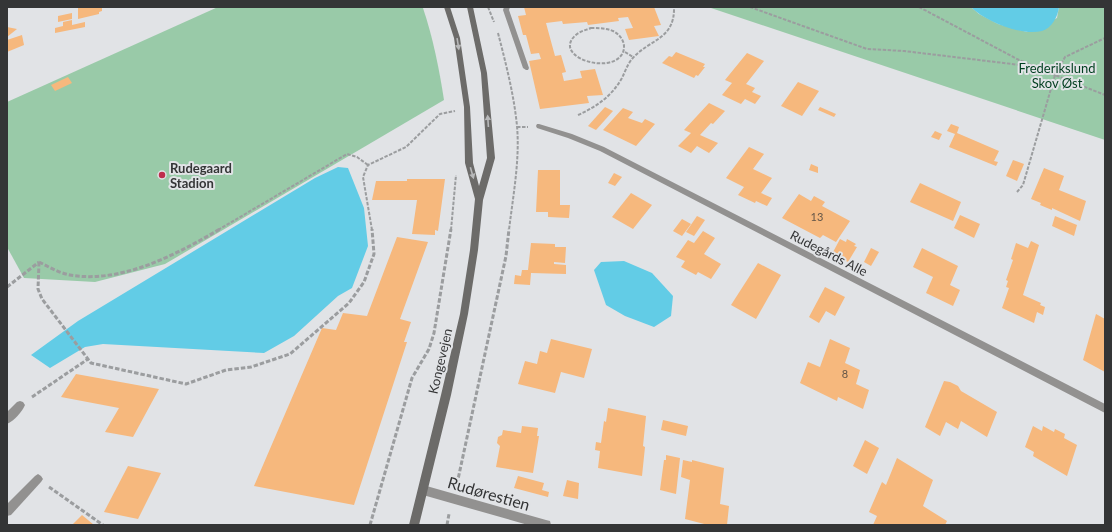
<svg xmlns="http://www.w3.org/2000/svg" width="1112" height="532" viewBox="0 0 1112 532" font-family="Lato,sans-serif">
  <rect width="100%" height="100%" fill="#e1e3e6"/>
  <!-- green -->
  <g fill="#99caa8">
    <path d="M218,7H421L423,8C433,38 439,68 444,100L165,264L95,282L24,278L7,247V102Z"/>
    <path d="M708,7H971L979,14L998,24L1027,32L1057,18L1059,7H1105V140Z"/>
  </g>
  <!-- water -->
  <g fill="#62cce6">
    <path d="M971,7H1059C1058,16 1052,28 1042,31C1021,36 986,22 971,7Z"/>
    <path d="M338,167L348,168L364,208L368,246L352,288L338,296L294,336L264,353L103,344L85,347L50,368L31,355L78,321L315,178Z"/>
    <path d="M624,261L652,273L673,296L671,316L654,327L625,316L606,305L594,270L601,262Z"/>
  </g>
  <!-- building -->
  <g fill="#f6b87d">
    <path d="M83,7H99V8H102V11L99,12V14L78,19V8Z"/>
    <path d="M524,7H654L661,25L654,26L659,36L629,40L625,29L633,28L628,17L618,18L619,21L588,25L587,22L563,24L562,21L546,23L555,56L561,55L566,72L562,73L564,81L582,78L580,71L595,69L603,95L587,96L589,103L540,109L529,61L541,59L539,53L531,54L526,35H523L518,16L526,15Z"/>
    <path d="M72,13V19L58,22V16Z"/>
    <path d="M72,20V25L85,22V27L55,33V28L63,26V22Z"/>
    <path d="M7,27L17,29L7,37Z"/>
    <path d="M22,35L24,45L7,52V40Z"/>
    <path d="M676,52L705,64L703,67H705L698,76L696,75L694,78L662,63L669,56L672,57Z"/>
    <path d="M747,53L764,61L746,84L755,88L752,92L761,96L755,104L745,99L741,104L722,95L732,83L725,80Z"/>
    <path d="M68,77L72,83L55,91L51,85Z"/>
    <path d="M798,82L819,91L802,116L781,106Z"/>
    <path d="M709,103L725,111L713,124L711,123L700,135L718,143L709,153L697,146L691,153L678,146L691,133L684,130Z"/>
    <path d="M605,107L613,111L596,130L588,126Z"/>
    <path d="M820,107L836,114L834,117L818,110Z"/>
    <path d="M623,108L633,112L628,118L642,123L645,119L655,124L636,146L603,130Z"/>
    <path d="M951,124L959,127L957,133L999,151L994,161L998,162L996,166L949,147L955,134L947,131Z"/>
    <path d="M935,131L942,134L939,140L931,137Z"/>
    <path d="M749,147L764,154L753,169L772,178L761,193L772,198L767,206L756,201L755,203L738,195L744,187L726,178Z"/>
    <path d="M1013,160L1024,164L1017,181L1006,176Z"/>
    <path d="M811,164L818,167V173L809,170Z"/>
    <path d="M1044,168L1064,176L1059,190L1086,201L1080,221L1052,208V210L1040,205L1041,203L1031,199Z"/>
    <path d="M538,170H560V205H570L569,218L548,217V212H536Z"/>
    <path d="M614,173L622,177L615,186L608,183Z"/>
    <path d="M407,179H445L438,231L435,230V235L412,234L417,200H372L376,181H407Z"/>
    <path d="M920,183L961,202L953,221L910,202Z"/>
    <path d="M631,193L652,205L633,229L612,217Z"/>
    <path d="M799,194L811,201L814,196L825,202L822,206L850,221L836,242L823,235L820,238L782,218Z"/>
    <path d="M960,215L980,224L974,238L954,228Z"/>
    <path d="M697,216L705,220L694,236L686,232Z"/>
    <path d="M1055,216L1077,225L1074,236L1052,226Z"/>
    <path d="M682,219L691,224L682,236L673,231Z"/>
    <path d="M703,231L715,238L704,254L721,264L711,279L698,272L696,275L681,267L685,261L676,257L688,240L694,243Z"/>
    <path d="M397,237L428,242L400,319L411,322L404,342H407L354,505L254,486L322,328L336,330L343,313L367,316Z"/>
    <path d="M840,239L846,242L847,239L856,244L854,246L857,247L848,262L832,254Z"/>
    <path d="M1031,241L1039,245L1023,295L1041,303L1040,305L1045,307L1043,315L1037,312L1034,323L1002,308L1009,288L1006,287L1008,281L1006,280L1013,260L1011,259L1016,243L1028,248Z"/>
    <path d="M531,243L555,244V247H566L565,263L554,262V264L566,265V274L531,273L530,285L514,284L515,275L521,276L522,270H528Z"/>
    <path d="M871,248L879,252L871,266L864,262Z"/>
    <path d="M922,248L958,266L950,285L960,290L953,306L926,293L933,277L913,267Z"/>
    <path d="M758,263L781,275L756,319L731,305Z"/>
    <path d="M825,287L845,297L835,316L826,311L819,323L809,317Z"/>
    <path d="M1096,314L1105,319V372L1083,360Z"/>
    <path d="M551,339L592,349L584,378L561,372L555,393L518,384L525,361L537,364L540,351L547,353Z"/>
    <path d="M830,339L850,348L845,363L860,370L856,384L869,390L863,409L838,397L837,401L800,383L808,362L820,367Z"/>
    <path d="M76,374L159,389L133,437L105,432L119,408L61,397Z"/>
    <path d="M944,381L950,382L958,386L961,391L997,412L987,437L961,421L958,429L946,422L940,436L925,427Z"/>
    <path d="M608,408L646,416L643,446L645,447L642,476L598,468L600,451L595,450L596,442L601,443L604,421L606,422Z"/>
    <path d="M663,420L688,426L686,436L661,430Z"/>
    <path d="M522,426L538,428L537,436H539L533,473L496,467L500,446L497,443L498,437L502,435L503,430L521,433Z"/>
    <path d="M1033,426L1042,431L1043,426L1054,432L1055,429L1065,434L1064,438L1077,445L1067,476L1033,456L1034,452L1025,447Z"/>
    <path d="M865,440L879,448L867,474L853,466Z"/>
    <path d="M666,455L680,458L676,494L660,490L664,460H666Z"/>
    <path d="M897,458L933,480L923,506L947,521L945,525H873L877,516L869,512L882,482L886,485Z"/>
    <path d="M683,460L692,462V460L724,468L720,504L729,506L727,525H708L685,519L690,480L681,477Z"/>
    <path d="M128,466L161,473L138,519L104,512Z"/>
    <path d="M518,476L544,483L542,490L549,492L548,497L514,488Z"/>
    <path d="M567,480L579,483L578,499L563,496Z"/>
    <path d="M82,515L94,525H72Z"/>
  </g>
  <g fill="none" stroke-linecap="round" stroke-linejoin="round">
    <!-- path-far1 -->
    <g stroke="#9b9d9f" stroke-width="2" stroke-dasharray="3.5 1.5" stroke-linecap="butt">
      <path d="M488,7L494,22"/>
      <path d="M750,7L867,49L904,51L1037,67"/>
      <path d="M919,7L1019,60L1055,75L1065,57L1105,38"/>
      <path d="M591,28C598,28 606,28 613,31C625,37 629,52 616,60C596,71 553,53 577,34C581,31 586,30 591,28Z"/>
      <path d="M498,33C506,64 514,95 517,126C520,160 513,196 509,230"/>
      <path d="M625,52L633,57"/>
      <path d="M578,115C596,107 612,96 622,78C625,72 627,65 632,59C649,39 675,40 674,7"/>
      <path d="M517,127H528"/>
      <path d="M1017,192L1023,185L1055,75L1105,95"/>
      <path d="M218,230L347,154L357,157L368,165"/>
      <path d="M372,230L363,177L368,165L406,147L440,114L455,111"/>
      <path d="M451,230L456,175"/>
    </g>
    <!-- path -->
    <g stroke="#9b9d9f" stroke-width="3" stroke-dasharray="4.5 2" stroke-linecap="butt">
      <path d="M39,262L38,289L42,299L91,363L186,384L226,370L251,367L290,354L349,303L364,282L374,254L372,229"/>
      <path d="M39,262C49,267 59,273 70,275C122,284 177,254 220,229"/>
      <path d="M7,287L39,262"/>
      <path d="M32,397L88,359"/>
      <path d="M457,484L506,256L509,229"/>
      <path d="M49,487L103,525"/>
      <path d="M370,525L412,378L429,349L434,333L451,229"/>
      <path d="M447,525L449,514"/>
    </g>
    <!-- lane -->
    <g fill="#929190" fill-rule="evenodd">
      <path d="M504,7H510L509,10L529,68L528,70H526L523,68L503,10Z"/>
      <path d="M20,401L23,402L25,405C22,412 14,421 7,424V412L17,402Z"/>
      <path d="M38,474L41,476L43,479L41,482L11,515L7,516V504L35,476Z"/>
    </g>
    <!-- street -->
    <g fill="#929190" fill-rule="evenodd">
      <path d="M537,124H539L572,134L604,147L1105,404V413L600,151L568,138L537,128L536,126Z"/>
      <path d="M423,485L546,520L550,521L551,525H528L423,495L420,493L418,490L420,487Z"/>
    </g>
    <!-- secondary -->
    <path fill="#6c6b69" fill-rule="evenodd" d="M444,7H450L460,38L470,107L473,163L479,186L487,158L481,73L467,7H473L487,73L495,158L483,200L478,250L468,314L451,395L419,525H409L441,395L460,314L470,250L475,199L465,163L464,107L454,38Z"/>
  </g>
  <!-- one-way arrows -->
  <defs><path id="oneway-solid" d="M-6-.8H1V-3.2L6.5 0L1 3.2V.8H-6Z"/></defs>
  <g fill="#b8b9ba">
    <use href="#oneway-solid" transform="translate(458 44) rotate(81)"/>
    <use href="#oneway-solid" transform="translate(488 121) rotate(-94)"/>
    <use href="#oneway-solid" transform="translate(472 173) rotate(74)"/>
  </g>
  <!-- markers -->
  <circle fill="#be2e4d" stroke="#e1e3e6" stroke-width="1.5" cx="162" cy="175" r="4"/>
  <g text-anchor="middle" dominant-baseline="central" stroke-width="4" stroke-linejoin="round" paint-order="stroke">
    <!-- number labels -->
    <g font-size="11" fill="#645648">
      <text x="817" y="216">13</text>
      <text x="845" y="373">8</text>
    </g>
    <!-- park labels -->
    <g font-size="13" fill="#003e1f" stroke="#e1e3e6">
      <text x="1057" y="68">Frederikslund<tspan x="1057" dy="15">Skov Øst</tspan></text>
    </g>
    <!-- poi labels -->
    <g font-size="13" font-weight="bold" fill="#343536" stroke="#e1e3e6" text-anchor="start">
      <text x="170" y="168">Rudegaard<tspan x="170" dy="15">Stadion</tspan></text>
    </g>
    <!-- street labels -->
    <g font-size="13" fill="#343536" stroke="#e1e3e6">
      <text transform="translate(829 253) rotate(27)">Rudegårds Alle</text>
      <text transform="translate(440 361) rotate(-77)">Kongevejen</text>
    </g>
    <!-- near-street labels -->
    <g font-size="16" fill="#343536" stroke="#e1e3e6">
      <text transform="translate(489 493) rotate(16)">Rudørestien</text>
    </g>
  </g>
  <!-- border -->
  <rect width="1112" height="532" fill="none" stroke="#343536" stroke-width="16"/>
</svg>
